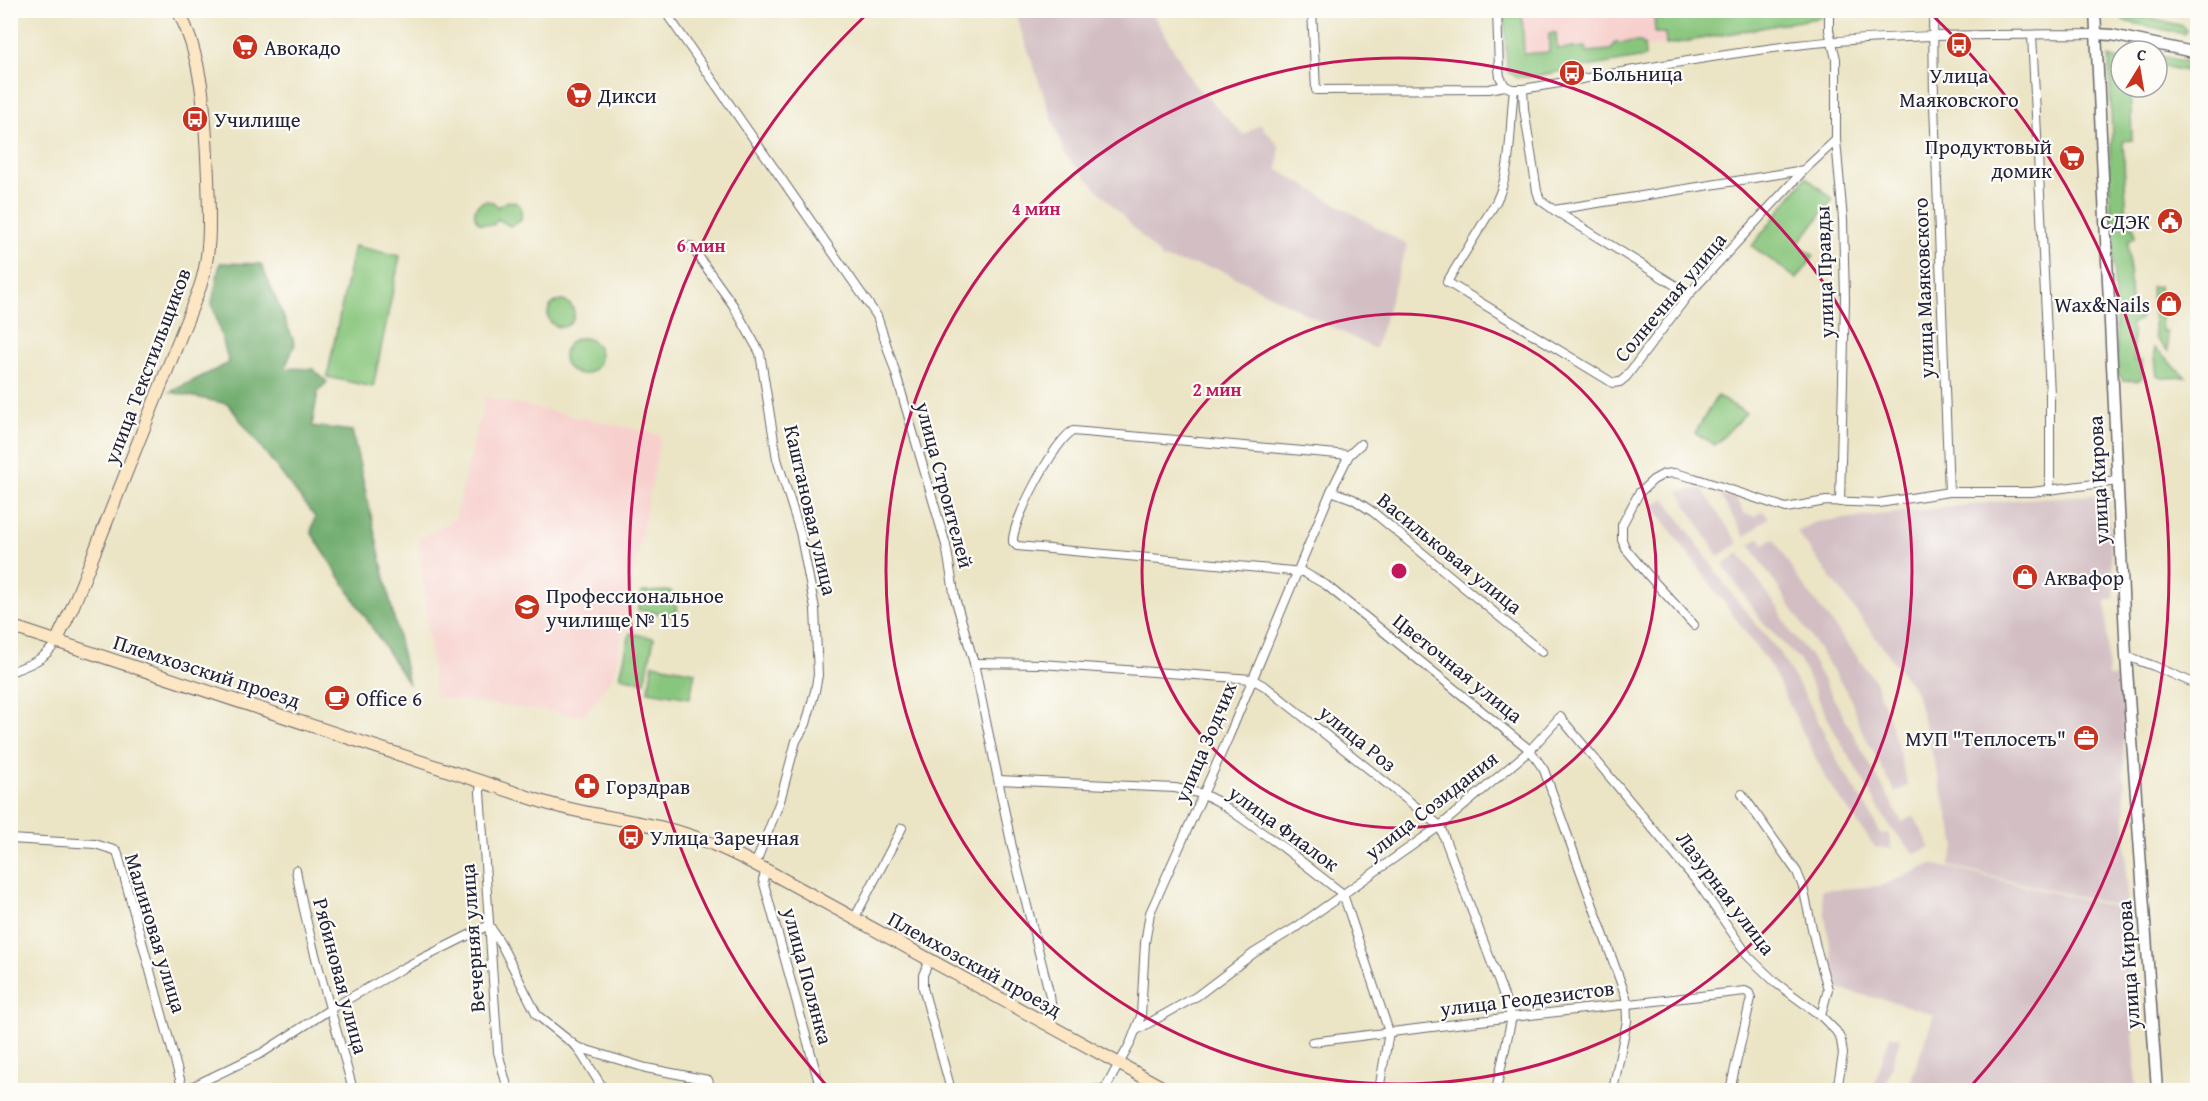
<svg xmlns="http://www.w3.org/2000/svg" width="2208" height="1101" viewBox="0 0 2208 1101" font-family="'Gentium Book Plus',serif">
  <rect width="100%" height="100%" fill="#fdfcf7"/>
  <filter id="ink" filterUnits="userSpaceOnUse"><feTurbulence type="fractalNoise" baseFrequency=".0167" numOctaves="2"/><feDisplacementMap in="SourceGraphic" scale="12" xChannelSelector="R" yChannelSelector="G"/><feConvolveMatrix kernelMatrix="1 2 1 2 8 2 1 2 1" color-interpolation-filters="sRGB"/></filter>
  <filter id="wash" filterUnits="userSpaceOnUse"><feTurbulence type="fractalNoise" baseFrequency=".008" numOctaves="4" result="noise"/><feDisplacementMap in="SourceGraphic" scale="24" xChannelSelector="R" yChannelSelector="G"/><feGaussianBlur stdDeviation="1.35" result="paint"/><feColorMatrix in="noise" values="0 0 0 0 0 0 0 0 0 0 0 0 0 0 0 0 0 1.4 0 .05"/><feComposite in="paint" operator="in"/></filter>
  <g filter="url(#wash)">
    <rect width="100%" height="100%" fill="#ebe4c5"/>
    <!-- built -->
    <g fill="#f7d0cd">
      <path d="M1822,10V17L1513,71L1511,11Z"/>
      <path d="M485,397L661,435L614,675L584,716L435,697L419,539L455,519Z"/>
    </g>
    <!-- industrial -->
    <g fill="#d2bec3">
      <path d="M1014,11H1151L1193,83L1244,135L1260,124L1279,146L1278,170L1407,245L1375,349L1219,269L1163,259L1065,155Z"/>
      <path d="M1702,489L1738,543L1718,556L1678,491Z"/>
      <path d="M2107,494L2114,598L2106,601L2108,677H2122L2127,908L1948,866L1956,845L1916,692L1797,532L1816,522L2013,500Z"/>
      <path d="M1721,497H1735L1745,514L1755,516L1763,511L1769,517L1745,537Z"/>
      <path d="M1665,498L1732,594L1781,655L1811,706L1840,766L1863,801L1881,834L1888,833L1892,849L1875,847L1827,781L1771,667L1653,506Z"/>
      <path d="M1760,537L1764,544L1774,539L1796,576L1874,679L1892,727L1908,786L1895,792L1858,723L1851,698L1750,545Z"/>
      <path d="M1739,553L1778,608L1790,631L1809,654L1902,822L1914,816L1930,847L1915,854L1890,827L1832,727L1800,661L1762,621L1723,565Z"/>
      <path d="M1932,864L2127,910L2136,1090H1934L1910,1083L1934,1015L1898,1003L1837,989L1821,890L1880,886Z"/>
      <path d="M1890,1035L1900,1038L1884,1090H1873Z"/>
    </g>
    <!-- green -->
    <g fill="#89c67d" stroke="#56745c" stroke-width="1.5">
      <path d="M1504,11H1522L1524,54L1549,52V33H1556L1557,49L1586,47L1587,52L1611,50L1615,43L1640,42L1644,44L1645,57L1529,77H1517L1508,72L1507,67Z"/>
      <path d="M1740,11H1822V17L1666,45L1665,33H1655L1654,11H1667L1668,17Z"/>
      <path d="M2125,13L2183,26L2186,31L2184,34L2123,21Z"/>
      <path d="M2157,55L2197,64V73L2157,65Z"/>
      <path d="M2109,57L2121,61V87H2130L2132,140L2123,141L2127,223L2134,226L2135,238L2128,241L2131,307L2138,309L2141,313L2140,320L2132,323L2134,361H2142V378L2137,381L2123,380L2118,373L2109,166L2112,137Z"/>
      <path d="M1806,177L1833,199L1798,244L1814,256L1797,279L1752,246Z"/>
      <path d="M485,201L493,202L498,207C506,200 514,199 521,207V220L510,226L498,219L493,225L481,224C471,217 473,205 485,201Z"/>
      <path d="M354,246L400,256L373,387L327,377Z"/>
      <path d="M2159,286L2162,331H2167L2168,351L2155,338L2151,287Z"/>
      <circle cx="561" cy="314" r="13"/>
      <circle cx="582" cy="356" r="18"/>
      <path d="M2154,348L2186,377L2163,378L2157,376Z"/>
      <path d="M1717,396L1746,413L1715,445L1695,433Z"/>
      <path d="M671,591L677,608L675,616L638,610L642,592Z"/>
      <path d="M630,633L654,638L645,682L620,677Z"/>
      <path d="M653,664L695,672L690,698L648,691Z"/>
    </g>
    <!-- forest -->
    <path fill="#6eab6c" stroke="#486654" stroke-width="1.5" d="M220,263L261,264L295,344L285,368L313,369L327,382L318,391L312,426L352,431L409,685L311,532L315,517L228,404L170,392L229,363L212,303Z"/>
  </g>
  <g filter="url(#ink)">
    <g fill="none" stroke-linecap="round" stroke-linejoin="round">
      <!-- minor casing -->
      <g stroke="#68666b" stroke-width="10">
        <g id="minor">
          <path d="M664,10L877,316L896,374L946,545L955,598L974,663L1012,847L1050,996L1052,1011L1048,1026"/>
          <path d="M1312,10L1316,90L1489,89L1505,86"/>
          <path d="M1497,10L1499,69L1500,77L1505,86"/>
          <path d="M1829,10V30L1836,59V140L1843,220L1845,299L1840,502"/>
          <path d="M1933,10L1934,104L1949,492"/>
          <path d="M2032,35L2050,394V490"/>
          <path d="M1505,86L1512,89H1523C1614,74 1705,56 1797,45C1895,34 1997,35 2096,34"/>
          <path d="M1523,89L1524,109L1537,191L1540,200L1554,210L1804,170"/>
          <path d="M1514,90C1509,127 1513,168 1496,202L1447,282L1613,383L1620,382L1626,377L1689,294L1804,170L1836,140"/>
          <path d="M1554,210L1689,294"/>
          <path d="M691,246L733,305L760,353L777,459L800,532L815,609L818,675L815,691L806,724L796,741L780,801L755,865"/>
          <path d="M1349,455L1073,431C1056,438 1011,523 1013,542L1017,546L1303,572L1326,585L1530,750L1544,770L1626,997L1627,1021L1613,1090"/>
          <path d="M1331,491L1353,499L1373,512L1542,652"/>
          <path d="M1694,625L1648,575L1626,549L1622,540V525L1639,493L1653,480L1664,474L1674,473L1694,478L1786,508L1826,501L1879,503L1949,492H2032L2118,481"/>
          <path d="M2126,656L2154,666L2198,685"/>
          <path d="M974,663L1041,664L1252,679L1266,687L1440,826L1512,1017L1496,1090"/>
          <path d="M10,672C29,665 46,659 56,642"/>
          <path d="M999,780L1175,788L1203,794L1217,801L1284,848L1343,894L1389,1032L1379,1090"/>
          <path d="M481,782L480,792L498,1052L508,1090"/>
          <path d="M1742,794L1797,872L1803,887L1816,947L1828,989L1821,1016"/>
          <path d="M10,839L95,844L117,851L183,1090"/>
          <path d="M296,870C309,945 334,1017 353,1090"/>
          <path d="M766,870L763,880L821,1090"/>
          <path d="M854,919L902,828"/>
          <path d="M929,961L923,975V988L951,1090"/>
          <path d="M1135,1031L1197,996L1254,953L1295,928L1440,826L1530,750L1560,717L1698,883L1749,957L1776,983L1821,1016L1836,1031L1841,1040L1843,1054L1837,1090"/>
          <path d="M1312,1042L1512,1017L1745,991L1749,993L1751,998L1730,1090"/>
          <path d="M577,1047L604,1090"/>
          <path d="M185,1090L262,1053L332,1008L405,967L489,925L501,944L537,1015L577,1047L646,1068L708,1080L711,1090"/>
          <path d="M1090,1090L1105,1089L1130,1044L1141,1016L1145,943L1150,913L1229,736L1331,491L1349,455L1361,444"/>
        </g>
      </g>
      <!-- tertiary casing -->
      <g stroke="#68666b" stroke-width="13">
        <g id="tertiary">
          <path d="M2095,10L2126,656L2157,1090"/>
          <path d="M2096,34L2112,35L2198,53"/>
        </g>
      </g>
      <!-- secondary casing -->
      <g stroke="#68666b" stroke-width="14">
        <g id="secondary">
          <path d="M10,626L543,802C585,815 629,819 671,830C704,838 736,854 766,870L1167,1090"/>
          <path d="M56,642L73,606L200,287C212,252 209,215 208,177C205,120 205,63 178,10"/>
        </g>
      </g>
      <!-- minor -->
      <use href="#minor" stroke="#fff" stroke-width="8"/>
      <!-- tertiary -->
      <use href="#tertiary" stroke="#fff" stroke-width="10"/>
      <!-- secondary -->
      <use href="#secondary" stroke="#fce6c4" stroke-width="12"/>
    </g>
  </g>
  <!-- distance rings -->
  <g fill="none" stroke="#c2185b" stroke-width="3">
    <circle cx="1399" cy="571" r="257"/>
    <circle cx="1399" cy="571" r="513"/>
    <path d="M827 1086A770 770 0 0 1 869 12M1929 12A770 770 0 0 1 1971 1086"/>
  </g>
  <!-- icons -->
  <defs>
    <g id="bus-disc" transform="scale(1.35)"><circle r="9.5" fill="#c8321e" stroke="#fdfcf7"/><path d="M-5-6H5V4H4V6H2V4H-2V6H-4V4H-5ZM-3.5-4V0h7V-4ZM-3.5 1.2v1.5H-2V1.2ZM2 1.2v1.5H3.5V1.2Z" fill="#fff"/></g>
    <g id="supermarket-disc" transform="scale(1.35)"><circle r="9.5" fill="#c8321e" stroke="#fdfcf7"/><path d="M-6-5.5h2.5l.6 2H6L4.5 2H-2.5L-4.4-4H-6ZM-1.5 3.2a1.3 1.3 0 1 0 .1 0ZM3 3.2a1.3 1.3 0 1 0 .1 0Z" fill="#fff"/></g>
    <g id="civic-disc" transform="scale(1.35)"><circle r="9.5" fill="#c8321e" stroke="#fdfcf7"/><path d="M-.6-6.5H3V-4.5H.6V-3L4-1V1h2V6H-6V1h2V-1L-.6-3ZM-1.2 2.5V6h2.4V2.5Z" fill="#fff"/></g>
    <g id="shop-disc" transform="scale(1.35)"><circle r="9.5" fill="#c8321e" stroke="#fdfcf7"/><path d="M-5-2.5h2.3a2.7 3.5 0 0 1 5.4 0H5L5.5 6h-11ZM-1.5-2.5h3a1.5 2.3 0 0 0-3 0Z" fill="#fff"/></g>
    <g id="university-disc" transform="scale(1.35)"><circle r="9.5" fill="#c8321e" stroke="#fdfcf7"/><path d="M0-5L7-2L0 1L-7-2ZM-4 1L0 2.5L4 1V4Q0 6-4 4Z" fill="#fff"/></g>
    <g id="cafe-disc" transform="scale(1.35)"><circle r="9.5" fill="#c8321e" stroke="#fdfcf7"/><path d="M-5.5-4.5H6V0H3Q3 3.5 0 3.5H-2.5Q-5.5 3.5-5.5 0ZM3-3.2v2h1.7v-2ZM-6 4.5H4V6H-6Z" fill="#fff"/></g>
    <g id="office-disc" transform="scale(1.35)"><circle r="9.5" fill="#c8321e" stroke="#fdfcf7"/><path d="M-6-3h4V-5.5h4V-3h4V5H-6ZM-1-4.5V-3h2v-1.5ZM-6 0V1H6V0Z" fill="#fff"/></g>
    <g id="pharmacy-disc" transform="scale(1.35)"><circle r="9.5" fill="#c8321e" stroke="#fdfcf7"/><path d="M-2-6h4v4h4v4h-4v4h-4v-4h-4v-4h4Z" fill="#fff"/></g>
  </defs>
  <g fill-rule="evenodd">
    <use href="#bus-disc" x="1959" y="45"/>
    <use href="#supermarket-disc" x="245" y="47"/>
    <use href="#bus-disc" x="1572" y="73"/>
    <use href="#supermarket-disc" x="579" y="95"/>
    <use href="#bus-disc" x="195" y="119"/>
    <use href="#supermarket-disc" x="2072" y="158"/>
    <use href="#civic-disc" x="2170" y="221"/>
    <use href="#shop-disc" x="2169" y="304"/>
    <use href="#shop-disc" x="2025" y="577"/>
    <use href="#university-disc" x="527" y="607"/>
    <use href="#cafe-disc" x="337" y="698"/>
    <use href="#office-disc" x="2086" y="738"/>
    <use href="#pharmacy-disc" x="587" y="786"/>
    <use href="#bus-disc" x="631" y="837"/>
  </g>
  <g text-anchor="middle" dominant-baseline="central" stroke-width="4.5" stroke-linejoin="round" paint-order="stroke">
    <!-- poi labels -->
    <g font-size="21" fill="#22223b" stroke="#fdfcf7" text-anchor="start">
      <text x="264" y="47">Авокадо</text>
      <text x="1592" y="73">Больница</text>
      <text x="1959" y="75" text-anchor="middle">Улица<tspan x="1959" dy="24">Маяковского</tspan></text>
      <text x="598" y="95">Дикси</text>
      <text x="214" y="119">Училище</text>
      <text x="2052" y="146" text-anchor="end">Продуктовый<tspan x="2052" dy="24">домик</tspan></text>
      <text x="2150" y="221" text-anchor="end">СДЭК</text>
      <text x="2150" y="304" text-anchor="end">Wax&amp;Nails</text>
      <text x="2044" y="577">Аквафор</text>
      <text x="546" y="595">Профессиональное<tspan x="546" dy="24">училище № 115</tspan></text>
      <text x="356" y="698">Office 6</text>
      <text x="2066" y="738" text-anchor="end">МУП "Теплосеть"</text>
      <text x="606" y="786">Горздрав</text>
      <text x="650" y="837">Улица Заречная</text>
    </g>
    <!-- street labels -->
    <g font-size="21" fill="#22223b" stroke="#fdfcf7">
      <text transform="translate(1824 272) rotate(-92)">улица Правды</text>
      <text transform="translate(1923 288) rotate(-92)">улица Маяковского</text>
      <text transform="translate(1670 297) rotate(-50)">Солнечная улица</text>
      <text transform="translate(147 366) rotate(-69)">улица Текстильщиков</text>
      <text transform="translate(2098 480) rotate(-93)">улица Кирова</text>
      <text transform="translate(945 485) rotate(75)">улица Строителей</text>
      <text transform="translate(811 510) rotate(77)">Каштановая улица</text>
      <text transform="translate(1450 553) rotate(39)">Васильковая улица</text>
      <text transform="translate(1458 668) rotate(39)">Цветочная улица</text>
      <text transform="translate(207 671) rotate(18)">Племхозский проезд</text>
      <text transform="translate(1358 738) rotate(39)">улица Роз</text>
      <text transform="translate(1205 742) rotate(-67)">улица Зодчих</text>
      <text transform="translate(1431 805) rotate(-38)">улица Созидания</text>
      <text transform="translate(1284 828) rotate(36)">улица Фиалок</text>
      <text transform="translate(1726 893) rotate(53)">Лазурная улица</text>
      <text transform="translate(156 933) rotate(73)">Малиновая улица</text>
      <text transform="translate(472 938) rotate(-94)">Вечерняя улица</text>
      <text transform="translate(975 964) rotate(29)">Племхозский проезд</text>
      <text transform="translate(2128 965) rotate(-94)">улица Кирова</text>
      <text transform="translate(341 976) rotate(75)">Рябиновая улица</text>
      <text transform="translate(808 976) rotate(75)">улица Полянка</text>
      <text transform="translate(1527 998) rotate(-7)">улица Геодезистов</text>
    </g>
  </g>
  <circle cx="1399" cy="571" r="9" fill="#c2185b" stroke="#fdfcf7" stroke-width="3"/>
  <g font-size="18" text-anchor="middle" font-weight="bold" fill="#c2185b" stroke="#fdfcf7" stroke-width="4.5" stroke-linejoin="round" paint-order="stroke">
    <text x="1036" y="215">4 мин</text>
    <text x="701" y="252">6 мин</text>
    <text x="1217" y="396">2 мин</text>
  </g>
  <!-- margin -->
  <rect width="2208" height="1101" fill="none" stroke="#fdfcf7" stroke-width="36"/>
  <!-- north arrow -->
  <g transform="translate(2139 69) rotate(11)"><circle r="28" fill="#fdfcf7" stroke="#a5a5ac" stroke-width="1.5"/>
  <path d="M0-4.5L10 22L0 15L-10 22Z" fill="#c8321e"/>
  <text y="-9" font-size="16" font-weight="bold" text-anchor="middle" fill="#22223b">С</text>
  </g>
</svg>
